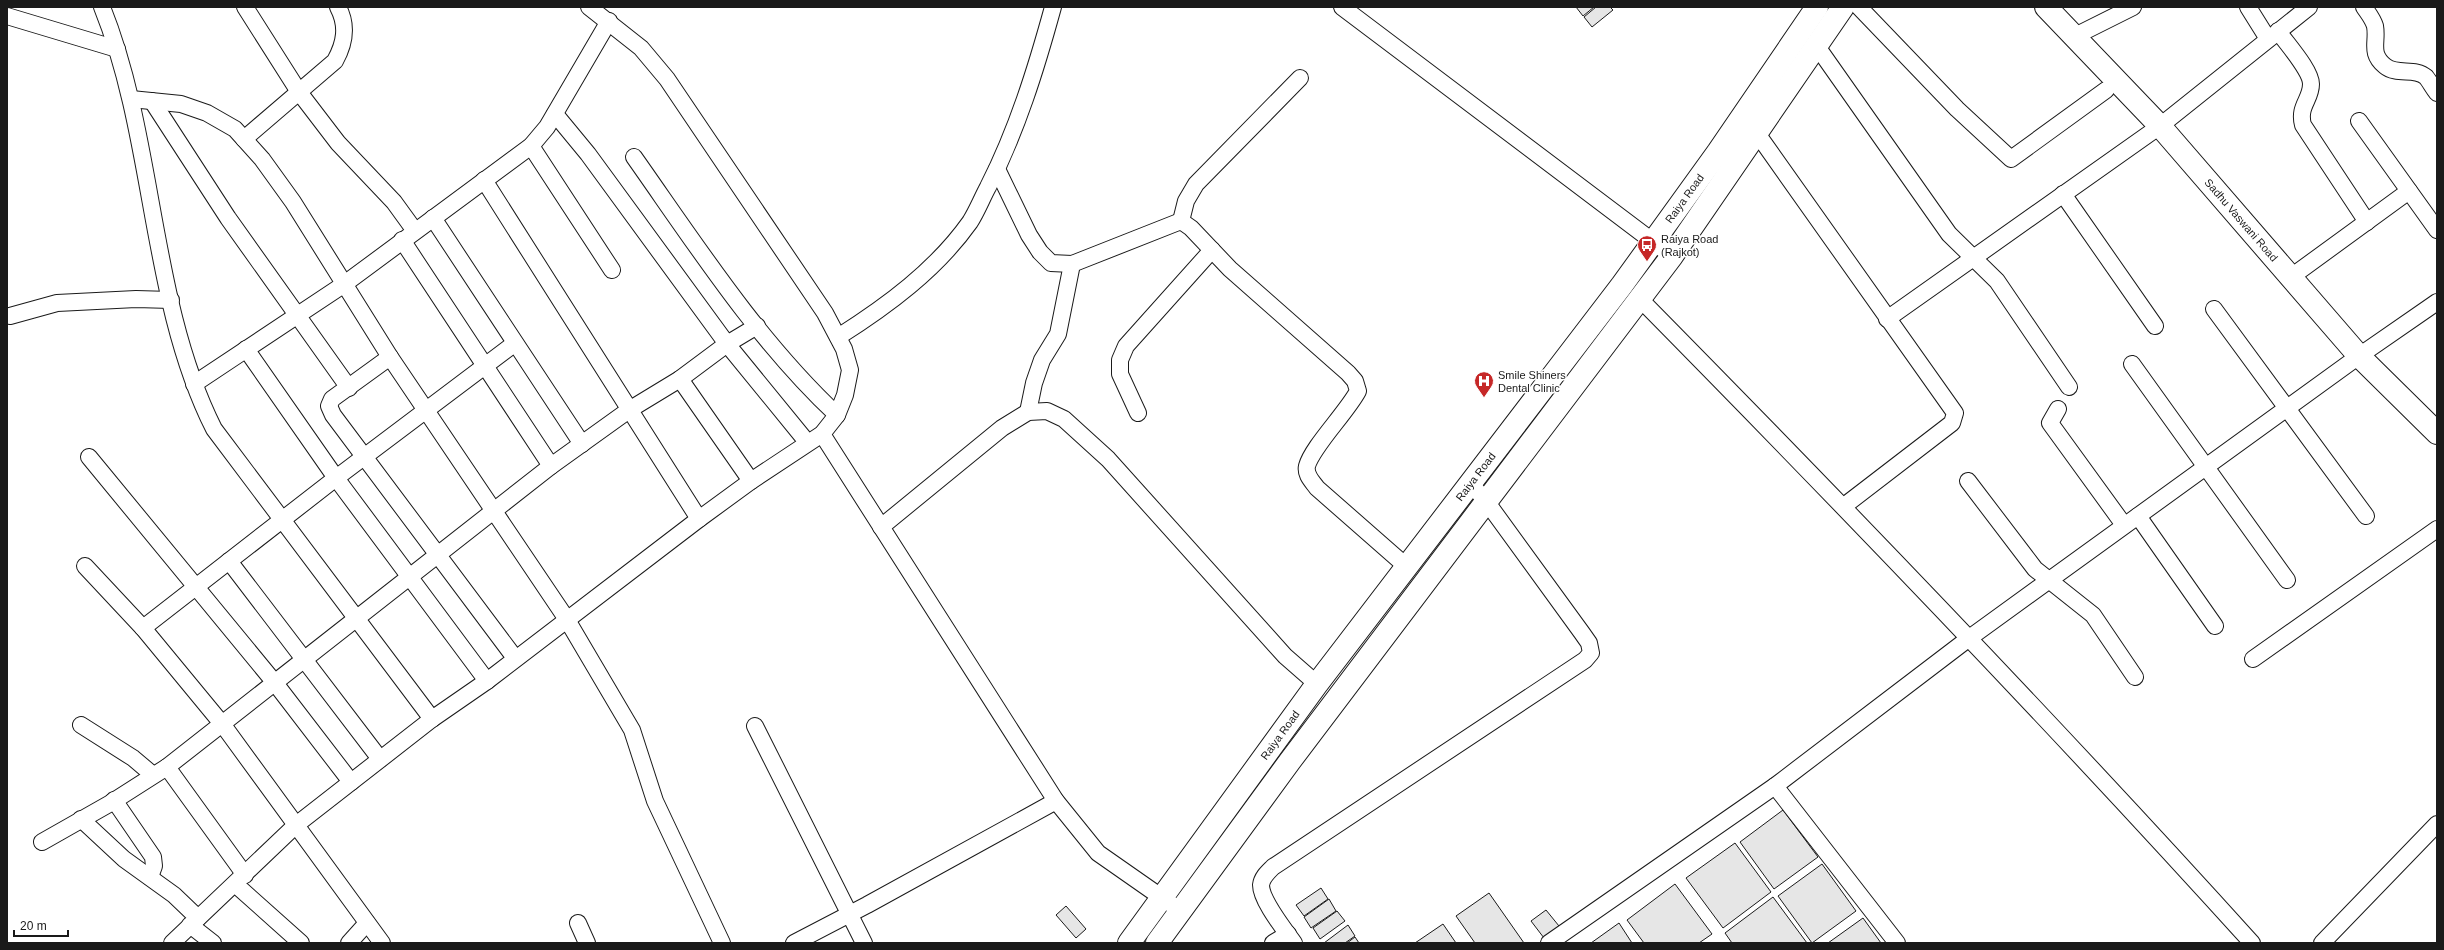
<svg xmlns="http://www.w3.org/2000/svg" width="2444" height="950" viewBox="0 0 2444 950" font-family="Helvetica,sans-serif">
  <rect width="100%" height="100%" fill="#fff"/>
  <!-- building -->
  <g fill="#e6e6e6" stroke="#1a1a1a">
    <path d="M1576,7H1594L1583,16Z"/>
    <path d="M1596,7H1610L1613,10L1592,27L1584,17Z"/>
    <path d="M1783,810L1818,857L1774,889L1740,842Z"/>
    <path d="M1735,843L1771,892L1723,928L1686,878Z"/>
    <path d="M1822,864L1856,911L1812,943L1778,896Z"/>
    <path d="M1675,884L1712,934L1699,943H1644L1627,920Z"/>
    <path d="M1321,888L1328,899L1304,916L1296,905Z"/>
    <path d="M1489,893L1524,943H1475L1456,916Z"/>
    <path d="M1773,897L1807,943H1732L1725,933Z"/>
    <path d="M1329,899L1336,911L1311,928L1304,917Z"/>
    <path d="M1066,906L1086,929L1076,938L1056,915Z"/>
    <path d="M1546,910L1559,926L1544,938L1531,921Z"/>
    <path d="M1337,911L1345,921L1320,939L1313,928Z"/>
    <path d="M1863,918L1881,943H1828Z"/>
    <path d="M1619,923L1632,943H1591Z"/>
    <path d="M1443,924L1456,943H1415Z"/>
    <path d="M1348,925L1355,936L1345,943H1324Z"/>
    <path d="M1355,937L1359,943H1347Z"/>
  </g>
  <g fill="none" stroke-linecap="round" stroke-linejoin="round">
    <!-- street casing -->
    <g stroke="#1a1a1a" stroke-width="18">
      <g id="street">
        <path d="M102,7C156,141 149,300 214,429L432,719"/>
        <path d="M245,7L299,92L338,143L394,202L415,231"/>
        <path d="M1342,7L1672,256"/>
        <path d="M1859,7L1957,109L2011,159L2106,90"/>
        <path d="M2248,7L2268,39"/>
        <path d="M2364,7C2368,13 2373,19 2375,26C2378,42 2369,53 2385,66C2397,76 2415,67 2426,77C2430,82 2433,88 2437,93"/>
        <path d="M7,16L117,49"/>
        <path d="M2278,31C2286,43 2311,70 2311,84C2311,100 2298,106 2303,125L2367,222"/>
        <path d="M2075,36L2133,7"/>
        <path d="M1816,45L1949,234L1997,281L2069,387"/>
        <path d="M131,99L181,104L207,113L235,129L262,159L293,202L390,357L566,618L632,730L655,801L722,943"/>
        <path d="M152,101L228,218L349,388"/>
        <path d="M555,114L588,154L727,344L807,442"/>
        <path d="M2359,121L2437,230"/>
        <path d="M1756,132L1955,413L1952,423L1844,506"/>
        <path d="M244,139L335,61C345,43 348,26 338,7"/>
        <path d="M531,146L612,270"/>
        <path d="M634,157C696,245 757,340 837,415"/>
        <path d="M997,169L1029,235L1040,252L1051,263L1072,264L1181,221L1191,228L1230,269L1348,373L1355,381L1358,391C1347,412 1312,447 1307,466C1305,475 1312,481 1317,488L1407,567"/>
        <path d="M484,180L699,519"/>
        <path d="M2063,194L2155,326"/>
        <path d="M433,218L582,444"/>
        <path d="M1181,221L1186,201L1196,184L1300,78"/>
        <path d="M402,240L551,466"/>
        <path d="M2291,277L2409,191"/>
        <path d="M1640,299C1848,510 2053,723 2252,943"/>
        <path d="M2214,309L2366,516"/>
        <path d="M10,316L57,303L136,299L171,300"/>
        <path d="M1887,319L2160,126L2309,7"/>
        <path d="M838,337C887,306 936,270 970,222C977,211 982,198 988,187C1017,130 1036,69 1053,7"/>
        <path d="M246,349L336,478L487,681"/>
        <path d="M390,357L332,399L329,406L333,415L515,658"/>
        <path d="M2132,364L2287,580"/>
        <path d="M680,379L751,481"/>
        <path d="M194,384L343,285L531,146L547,127L609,21"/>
        <path d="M2058,409L2050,423L2124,525"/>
        <path d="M1028,412L1034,383L1042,360L1058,334L1072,264"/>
        <path d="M1138,413L1120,374V360L1126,346L1212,250"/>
        <path d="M822,434L1056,801L1098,853L1181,911"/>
        <path d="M89,457L275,683L351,782"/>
        <path d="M1968,481L2035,569L2093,615L2135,677"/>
        <path d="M2138,516L2215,626"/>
        <path d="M881,527L1002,428L1028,412L1047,411L1064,419L1108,459L1285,656L1317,684"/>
        <path d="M229,561L380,759"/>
        <path d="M85,566L143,628L223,725L382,943"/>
        <path d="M143,628L336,478L514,344"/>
        <path d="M2253,659L2437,529"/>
        <path d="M81,725L133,758L153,775"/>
        <path d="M755,726L864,943"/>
        <path d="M167,767L245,875"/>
        <path d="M1775,786L1897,943"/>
        <path d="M114,800L153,857L154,866L150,877"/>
        <path d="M81,819L124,859L174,895L198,918"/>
        <path d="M42,842L109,804L167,767L551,466L629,410L680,379L727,344L757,326"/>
        <path d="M235,884L301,943"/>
        <path d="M578,923L587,943"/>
        <path d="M190,925L213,943"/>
        <path d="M172,943L296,825L432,719L487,681L699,519L751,481L822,434L837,415L845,395L850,370L844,349L825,313L667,79L641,48L589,7"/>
        <path d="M349,943L367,923"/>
        <path d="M794,943L867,905L1056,801"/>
        <path d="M1273,943L1288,934"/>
        <path d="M1294,943C1285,930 1261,901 1261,885C1262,877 1268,872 1273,867L1585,660L1591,653L1589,643L1582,633L1486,501L1471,484"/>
        <path d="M1549,943L1775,786L1968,639L2359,356L2437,302"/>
        <path d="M2322,943L2437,824"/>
      </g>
    </g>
    <!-- secondary casing -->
    <g stroke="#1a1a1a" stroke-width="24">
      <g id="secondary">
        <path id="s1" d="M2046,7L2160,126L2359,356L2437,433"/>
        <path id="s2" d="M1129,943L1317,684L1622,285L1718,152L1817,7"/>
        <path d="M1157,943L1290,761L1672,256L1843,7"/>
      </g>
    </g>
    <!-- street -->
    <use href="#street" stroke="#fff" stroke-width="16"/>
    <!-- secondary -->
    <use href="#secondary" stroke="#fff" stroke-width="22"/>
  </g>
  <!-- icons -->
  <defs>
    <g id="bus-pin" transform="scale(1)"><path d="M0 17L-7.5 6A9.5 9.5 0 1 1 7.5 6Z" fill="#c62828" stroke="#fff"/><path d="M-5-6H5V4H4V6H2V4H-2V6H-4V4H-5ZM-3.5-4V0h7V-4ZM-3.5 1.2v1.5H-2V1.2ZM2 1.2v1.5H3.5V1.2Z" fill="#fff"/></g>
    <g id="hospital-pin" transform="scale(1)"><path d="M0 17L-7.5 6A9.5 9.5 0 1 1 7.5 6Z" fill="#c62828" stroke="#fff"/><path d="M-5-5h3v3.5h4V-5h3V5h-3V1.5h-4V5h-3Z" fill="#fff"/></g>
  </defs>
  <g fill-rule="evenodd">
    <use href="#bus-pin" x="1647" y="245"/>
    <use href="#hospital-pin" x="1484" y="381"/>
  </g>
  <g text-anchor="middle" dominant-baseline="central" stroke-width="3" stroke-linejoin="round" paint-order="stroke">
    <!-- street labels -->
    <g font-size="11" fill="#1a1a1a" stroke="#fff">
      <text stroke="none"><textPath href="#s2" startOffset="929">Raiya Road</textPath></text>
      <text stroke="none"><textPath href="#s1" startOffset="289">Sadhu Vaswani Road</textPath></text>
      <text stroke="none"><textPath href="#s2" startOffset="581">Raiya Road</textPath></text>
      <text stroke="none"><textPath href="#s2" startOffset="257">Raiya Road</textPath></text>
    </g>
    <!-- poi labels -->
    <g font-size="11" fill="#1a1a1a" stroke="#fff" text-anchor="start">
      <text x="1661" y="239">Raiya Road<tspan x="1661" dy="13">(Rajkot)</tspan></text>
      <text x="1498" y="375">Smile Shiners<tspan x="1498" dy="13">Dental Clinic</tspan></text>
    </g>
  </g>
  <!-- border -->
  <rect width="2444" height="950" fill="none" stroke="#1a1a1a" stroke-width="16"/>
  <!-- scale -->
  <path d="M14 930v6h54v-6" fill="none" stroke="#1a1a1a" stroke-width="2"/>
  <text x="20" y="930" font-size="12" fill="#1a1a1a" stroke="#ffffff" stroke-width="3" paint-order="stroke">20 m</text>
</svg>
